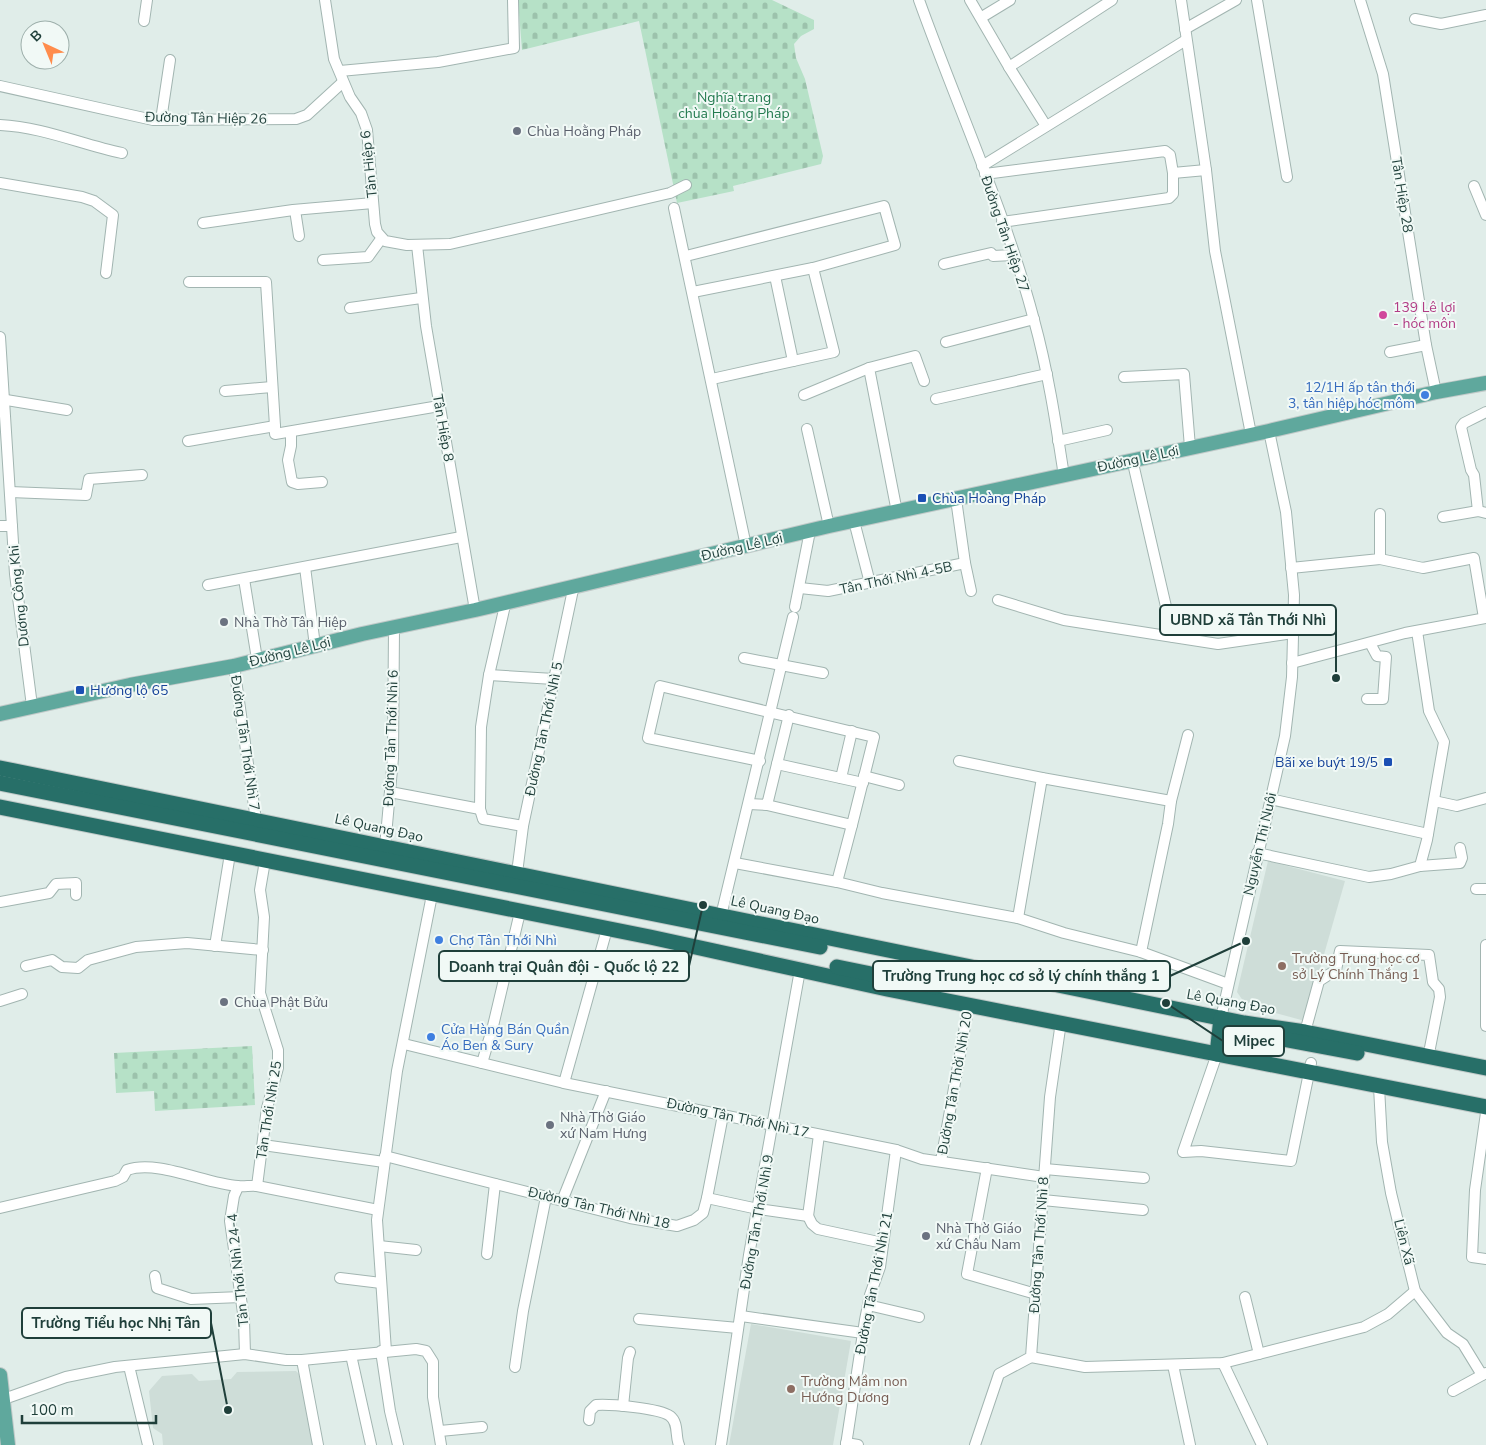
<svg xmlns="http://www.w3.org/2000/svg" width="1486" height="1445" viewBox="0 0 1486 1445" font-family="'Nunito Sans',sans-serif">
  <defs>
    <pattern id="cemetery-stones" width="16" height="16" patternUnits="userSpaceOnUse" patternTransform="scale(1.25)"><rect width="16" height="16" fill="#b6e1c7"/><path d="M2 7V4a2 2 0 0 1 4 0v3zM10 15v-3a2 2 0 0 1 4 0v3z" fill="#9cc2ac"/></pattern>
  </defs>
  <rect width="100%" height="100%" fill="#e0ede9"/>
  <!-- built -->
  <g fill="#ceddd8">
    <path d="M1268,861L1345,881L1305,1021L1246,1005L1237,992Z"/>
    <path d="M751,1324L851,1341L833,1445H729Z"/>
    <path d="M296,1371L299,1374L313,1445H163L162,1434L153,1428L149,1391L162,1376L192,1374L199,1381L231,1379L237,1372Z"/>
  </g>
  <!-- cemetery -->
  <g fill="url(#cemetery-stones)">
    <path d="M518,0H772L814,20V29L801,36L794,44L796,58L805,79L823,156L821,164L733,186L734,191L677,203L639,21L522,50Z"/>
    <path d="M252,1046L255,1105L155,1111L154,1091L116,1093L114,1053Z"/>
  </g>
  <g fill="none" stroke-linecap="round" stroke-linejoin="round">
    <!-- minor casing -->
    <g stroke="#a2b5b1" stroke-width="12">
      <g id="minor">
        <path d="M325,0L334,59L350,97L361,113L367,130L375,224L377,232L385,241L407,245L450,244L670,193L686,185"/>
        <path d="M919,0C957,106 1005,210 1034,320C1048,371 1056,424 1064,476"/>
        <path d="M970,0L1009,67"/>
        <path d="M1181,0L1206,170L1215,251L1251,434"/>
        <path d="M1257,0L1287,177"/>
        <path d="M1360,0L1383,74L1426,345L1436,392"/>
        <path d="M982,17L1010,0"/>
        <path d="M1415,19L1441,24L1486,15"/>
        <path d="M144,21L147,0"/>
        <path d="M1185,29L1236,0"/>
        <path d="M340,71L438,62L514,48L513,0"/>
        <path d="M0,86L153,120L296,119L307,115L343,82"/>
        <path d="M161,120L170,60"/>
        <path d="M0,125C43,127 80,144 122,153"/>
        <path d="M1046,126L1009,67L1112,0"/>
        <path d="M982,166L1186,40"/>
        <path d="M985,174L1165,151L1170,155L1173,173L1206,170"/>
        <path d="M0,183L82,197L94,201L113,215L106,273"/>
        <path d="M1474,186L1486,215"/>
        <path d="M674,208L746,546"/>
        <path d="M295,210L299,236"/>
        <path d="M1002,222L1169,198L1173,194V173"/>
        <path d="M203,223L293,210L373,203"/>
        <path d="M417,245L426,326L475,610"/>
        <path d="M686,256L884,206L895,245L813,268L834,352L712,379"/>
        <path d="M323,260L368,257L381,239"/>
        <path d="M944,264L991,253L993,256L1013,255"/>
        <path d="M775,276L793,361"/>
        <path d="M189,282H266L275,426"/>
        <path d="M693,292L813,268"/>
        <path d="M350,308L421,298"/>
        <path d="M0,337L15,574L32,706"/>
        <path d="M946,342L1034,319"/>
        <path d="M1390,352L1426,345"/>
        <path d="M1124,377L1184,374L1190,447"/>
        <path d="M225,391L272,387"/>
        <path d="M804,395L869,368"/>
        <path d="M0,399L67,410"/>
        <path d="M936,399L1047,374"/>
        <path d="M807,429L829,526"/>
        <path d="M291,432V446L288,460L292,482L298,484L322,482"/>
        <path d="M188,441L275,426V434L439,406"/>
        <path d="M1058,441L1107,430"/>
        <path d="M1132,459L1173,637"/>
        <path d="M10,492L86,495L89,479L142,475"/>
        <path d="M956,499L965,563"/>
        <path d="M1478,511L1474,475L1471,470L1461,427L1464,423L1486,412"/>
        <path d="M897,512L869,368L915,356L924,381"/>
        <path d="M1443,517L1478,511L1486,513"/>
        <path d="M854,521L870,583"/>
        <path d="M0,526H12"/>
        <path d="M1380,559L1423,568L1474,558L1484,618"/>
        <path d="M305,567L315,646"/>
        <path d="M1291,568L1380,559V514"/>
        <path d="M244,579L257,659"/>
        <path d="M208,585L461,537"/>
        <path d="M800,588L828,591L965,563L971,591"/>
        <path d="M998,600L1064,620L1218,644L1293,633"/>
        <path d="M795,607L810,531"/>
        <path d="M744,658L823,673"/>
        <path d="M1292,663L1405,633L1486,618"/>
        <path d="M234,666L256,820"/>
        <path d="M489,675L554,679"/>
        <path d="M1367,699H1383L1386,657L1377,656L1370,643"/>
        <path d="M760,761L648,738L660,686L874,737L852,825L767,805"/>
        <path d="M959,761L1042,778"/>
        <path d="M777,764L863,783"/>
        <path d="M864,776L899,785"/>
        <path d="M841,778L852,731"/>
        <path d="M390,792L480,809L481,727L489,675L506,601"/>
        <path d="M1270,799L1428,834"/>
        <path d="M1171,801L1188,735"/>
        <path d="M1434,801L1457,806L1486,798"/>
        <path d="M749,804L767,805L789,715"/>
        <path d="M480,809L483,819L523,826"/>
        <path d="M852,825L837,882L882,893L1018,918L1064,933L1141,952L1228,984"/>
        <path d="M385,847L393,758L394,628"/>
        <path d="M1257,853L1369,877L1391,874L1420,866L1427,840L1444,742L1429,711L1417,631"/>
        <path d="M735,863L837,882"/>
        <path d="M1420,866L1460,863L1462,858L1460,848"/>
        <path d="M517,873L523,826L574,585"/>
        <path d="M1476,889H1486"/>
        <path d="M0,902L49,893L56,884L76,883V895"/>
        <path d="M1018,918L1042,778L1171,801L1168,824L1141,952"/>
        <path d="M720,920L793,617"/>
        <path d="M1486,945V1026"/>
        <path d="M215,946L230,854"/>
        <path d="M26,966L52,960L62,967L78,968L88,960L136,947L187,943L263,950"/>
        <path d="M0,1001L22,994"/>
        <path d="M1221,1018L1285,736L1292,677L1294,595L1286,512L1269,431"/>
        <path d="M1305,1032L1319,981L1336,970L1340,951L1429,955L1433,982L1439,989L1440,997L1428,1058"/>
        <path d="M404,1044L564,1083L896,1150L922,1159L1044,1177"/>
        <path d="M1217,1054L1183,1152L1201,1151L1291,1161L1311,1063"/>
        <path d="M482,1063L493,1026L520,912"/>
        <path d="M564,1083L607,929"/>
        <path d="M1379,1087L1382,1142L1391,1193L1415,1291L1447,1333L1463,1344L1482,1375"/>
        <path d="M1486,1113L1475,1190L1472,1257L1486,1259"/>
        <path d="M263,1145L384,1162"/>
        <path d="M385,1156L630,1218L677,1226L694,1220L703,1213L707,1198L758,1209L808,1216"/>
        <path d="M941,1161L969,1004"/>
        <path d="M987,1168L967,1274L1036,1294"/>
        <path d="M1045,1169L1144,1178"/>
        <path d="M257,1186L378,1210"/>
        <path d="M238,1187L234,1196L230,1221L244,1320L245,1354"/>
        <path d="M707,1198L723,1115"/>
        <path d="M1043,1200L1143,1210"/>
        <path d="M562,1201L606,1091"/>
        <path d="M0,1208L115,1181L123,1177L127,1170C157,1159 206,1184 238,1186C244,1187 251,1185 257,1186L267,1108L278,1068V1050L260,993L264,917L260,890L265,861"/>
        <path d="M808,1216L812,1224L818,1229L883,1243"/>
        <path d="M808,1216L819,1135"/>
        <path d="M379,1246L416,1250"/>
        <path d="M487,1254L495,1184"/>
        <path d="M155,1276L157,1288L191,1299L241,1297"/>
        <path d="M340,1278L381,1283"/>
        <path d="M1245,1297L1259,1354"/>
        <path d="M868,1305L919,1317"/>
        <path d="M741,1316L863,1333"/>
        <path d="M639,1319L738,1328"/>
        <path d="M381,1351L390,1411L398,1445"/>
        <path d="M386,1351L377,1220L397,1071L432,895"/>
        <path d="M351,1355L371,1445"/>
        <path d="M1031,1357L1085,1367L1223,1363L1364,1327L1388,1314L1415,1291"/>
        <path d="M302,1360L318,1445"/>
        <path d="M1223,1363L1262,1445"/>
        <path d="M1173,1365L1190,1445"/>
        <path d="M129,1366L148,1445"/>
        <path d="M515,1367L523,1311L546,1197"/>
        <path d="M1453,1391L1486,1373"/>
        <path d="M4,1399L66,1377L115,1367L245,1354L286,1360H302L416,1349L426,1351L433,1362V1397L441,1445"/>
        <path d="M623,1406L628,1358L630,1352"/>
        <path d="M589,1420L590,1411L596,1405C609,1404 659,1408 670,1416C679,1423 675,1436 679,1445"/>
        <path d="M440,1431L482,1427"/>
        <path d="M846,1443L858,1445"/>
        <path d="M721,1445L749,1255L800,970"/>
        <path d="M846,1445L865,1320L870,1295L880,1267L896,1150"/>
        <path d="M975,1445L999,1374L1031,1357L1050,1097L1061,1022"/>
      </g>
    </g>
    <!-- major casing -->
    <g stroke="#c0c9c8" stroke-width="16">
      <g id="major">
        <path d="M0,714L130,685L234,666L362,634L475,610L829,526L1269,431L1436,392L1486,383"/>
        <path d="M0,1375L8,1445"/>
      </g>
    </g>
    <!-- highway casing -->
    <g stroke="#c0c9c8" stroke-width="17">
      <g id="highway">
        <path d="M0,768L1244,1023L1305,1032L1486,1068"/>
        <path d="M0,783L820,947"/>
        <path d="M0,807L650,937L887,989L1486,1107"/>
        <path d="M837,967L935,987"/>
        <path d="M1262,1035L1357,1053"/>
        <path d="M1217,1054L1221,1018"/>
      </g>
    </g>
    <!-- minor -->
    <use href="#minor" stroke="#fff" stroke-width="10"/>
    <!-- major -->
    <use href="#major" stroke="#5fa89d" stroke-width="14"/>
    <!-- highway -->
    <use href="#highway" stroke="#276f68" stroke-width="15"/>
  </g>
  <!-- markers -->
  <g fill="#6b7280" stroke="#f1f9f6" stroke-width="2">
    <circle cx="517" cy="131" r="5"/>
    <circle cx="224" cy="622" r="5"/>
    <circle cx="224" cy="1002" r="5"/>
    <circle cx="550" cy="1125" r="5"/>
    <circle cx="926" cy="1236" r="5"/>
  </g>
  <circle fill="#d1479c" stroke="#f1f9f6" stroke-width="2" cx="1383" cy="315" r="5"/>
  <g fill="#3f7fe0" stroke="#f1f9f6" stroke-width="2">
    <circle cx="1425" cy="395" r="5"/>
    <circle cx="439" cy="940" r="5"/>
    <circle cx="431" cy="1037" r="5"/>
  </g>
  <g fill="#1a4fb4" stroke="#f1f9f6" stroke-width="2">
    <rect x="917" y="493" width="10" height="10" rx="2.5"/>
    <rect x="75" y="685" width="10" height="10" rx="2.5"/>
    <rect x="1383" y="757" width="10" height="10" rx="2.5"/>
  </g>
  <g fill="#8d6e63" stroke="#f1f9f6" stroke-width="2">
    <circle cx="1282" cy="966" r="5"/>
    <circle cx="791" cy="1389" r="5"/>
  </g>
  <g text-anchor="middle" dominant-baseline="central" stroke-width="4" stroke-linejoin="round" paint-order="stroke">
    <!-- park labels -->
    <g font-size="14" fill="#247b50" stroke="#f1f9f6">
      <text x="734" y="97">Nghĩa trang<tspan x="734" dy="16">chùa Hoằng Pháp</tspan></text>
    </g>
    <!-- street labels -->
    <g font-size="14" fill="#1f3f3a" stroke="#f1f9f6">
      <text transform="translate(206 118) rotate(1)">Đường Tân Hiệp 26</text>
      <text transform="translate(369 164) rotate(-96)">Tân Hiệp 6</text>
      <text transform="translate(1402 195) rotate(81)">Tân Hiệp 28</text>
      <text transform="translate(1005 234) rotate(71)">Đường Tân Hiệp 27</text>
      <text transform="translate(443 428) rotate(80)">Tân Hiệp 8</text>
      <text transform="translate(1138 459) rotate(-12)">Đường Lê Lợi</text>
      <text transform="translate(742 547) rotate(-13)">Đường Lê Lợi</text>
      <text transform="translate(896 578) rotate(-12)">Tân Thới Nhì 4-5B</text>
      <text transform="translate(19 596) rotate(-96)">Dương Công Khi</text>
      <text transform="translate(290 652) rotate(-14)">Đường Lê Lợi</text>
      <text transform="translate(544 729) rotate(-78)">Đường Tân Thới Nhì 5</text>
      <text transform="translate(391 738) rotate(-88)">Đường Tản Thới Nhì 6</text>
      <text transform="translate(245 743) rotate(82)">Đường Tân Thới Nhì 7</text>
      <text transform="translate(379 828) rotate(12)">Lê Quang Đạo</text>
      <text transform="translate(1260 844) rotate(-77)">Nguyễn Thị Nuôi</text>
      <text transform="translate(775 910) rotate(12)">Lê Quang Đạo</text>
      <text transform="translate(1231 1002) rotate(10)">Lê Quang Đạo</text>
      <text transform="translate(955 1083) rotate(-80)">Đường Tân Thời Nhì 20</text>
      <text transform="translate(269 1110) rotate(-81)">Tân Thới Nhì 25</text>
      <text transform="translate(738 1118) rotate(12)">Đường Tân Thới Nhì 17</text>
      <text transform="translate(599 1208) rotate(13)">Đường Tân Thới Nhì 18</text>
      <text transform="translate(757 1222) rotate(-80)">Đường Tân Thới Nhì 9</text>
      <text transform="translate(1404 1242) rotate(76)">Liên Xã</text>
      <text transform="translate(1039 1245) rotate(-86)">Đường Tân Thới Nhì 8</text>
      <text transform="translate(238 1270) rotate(-96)">Tân Thới Nhì 24-4</text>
      <text transform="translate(874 1283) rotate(-79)">Đường Tân Thới Nhì 21</text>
    </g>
    <!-- worship labels -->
    <g font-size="14" fill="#5b616d" stroke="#f1f9f6" text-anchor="start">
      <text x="527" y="131">Chùa Hoằng Pháp</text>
      <text x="234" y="622">Nhà Thờ Tân Hiệp</text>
      <text x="234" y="1002">Chùa Phật Bửu</text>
      <text x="560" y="1117">Nhà Thờ Giáo<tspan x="560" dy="16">xứ Nam Hưng</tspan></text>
      <text x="936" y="1228">Nhà Thờ Giáo<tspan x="936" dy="16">xứ Châu Nam</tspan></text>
    </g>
    <!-- hotel labels -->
    <g font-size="14" fill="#b23c85" stroke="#f1f9f6" text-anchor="start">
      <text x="1393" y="307">139 Lê lợi<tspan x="1393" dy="16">- hóc môn</tspan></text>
    </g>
    <!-- shop labels -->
    <g font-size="14" fill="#366cbe" stroke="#f1f9f6" text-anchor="start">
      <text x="1415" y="387" text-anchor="end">12/1H ấp tân thới<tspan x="1415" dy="16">3, tân hiệp hóc môm</tspan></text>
      <text x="449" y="940">Chợ Tân Thới Nhì</text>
      <text x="441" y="1029">Cửa Hàng Bán Quần<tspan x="441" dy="16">Áo Ben &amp; Sury</tspan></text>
    </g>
    <!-- transit labels -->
    <g font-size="14" fill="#164399" stroke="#f1f9f6" text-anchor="start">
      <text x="932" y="498">Chùa Hoàng Pháp</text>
      <text x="90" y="690">Hương lộ 65</text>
      <text x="1378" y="762" text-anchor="end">Bãi xe buýt 19/5</text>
    </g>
    <!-- education labels -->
    <g font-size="14" fill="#785e54" stroke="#f1f9f6" text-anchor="start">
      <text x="1292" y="958">Trường Trung học cơ<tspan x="1292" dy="16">sở Lý Chính Thắng 1</tspan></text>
      <text x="801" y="1381">Trường Mầm non<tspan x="801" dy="16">Hướng Dương</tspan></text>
    </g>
  </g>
  <!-- callouts -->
  <path fill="none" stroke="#1f3f3a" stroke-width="2" d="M1336 678L1336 620M703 905L689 966M1246 941L1170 976M1166 1003L1223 1041M228 1410L211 1323"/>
  <g fill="#1f3f3a" stroke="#f1f9f6" stroke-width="2">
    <circle cx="1336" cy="678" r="5"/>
    <circle cx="703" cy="905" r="5"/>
    <circle cx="1246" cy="941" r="5"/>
    <circle cx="1166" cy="1003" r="5"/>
    <circle cx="228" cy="1410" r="5"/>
  </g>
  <g fill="#f1f9f6" stroke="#1f3f3a" stroke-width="2">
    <rect x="1160" y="605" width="176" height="30" rx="5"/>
    <rect x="439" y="951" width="250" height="30" rx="5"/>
    <rect x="873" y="961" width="297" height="30" rx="5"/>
    <rect x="1223" y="1026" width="61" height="30" rx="5"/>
    <rect x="22" y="1308" width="189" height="30" rx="5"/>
  </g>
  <g font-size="15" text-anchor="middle" font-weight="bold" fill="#1f3f3a">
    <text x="1248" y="625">UBND xã Tân Thới Nhì</text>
    <text x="564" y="972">Doanh trại Quân đội - Quốc lộ 22</text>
    <text x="1021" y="981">Trường Trung học cơ sở lý chính thắng 1</text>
    <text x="1254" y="1046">Mipec</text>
    <text x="116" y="1328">Trường Tiểu học Nhị Tân</text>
  </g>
  <!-- north arrow -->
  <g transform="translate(45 45) rotate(316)"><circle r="24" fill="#f1f9f6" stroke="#9dafab"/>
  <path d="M0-4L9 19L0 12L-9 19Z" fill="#ff8c4c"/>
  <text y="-8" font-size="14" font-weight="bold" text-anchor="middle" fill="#1f3f3a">B</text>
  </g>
  <!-- scale -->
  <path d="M22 1415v8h134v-8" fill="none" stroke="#1f3f3a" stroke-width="2.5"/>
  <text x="30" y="1415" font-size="15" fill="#1f3f3a" stroke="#f1f9f6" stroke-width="4" paint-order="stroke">100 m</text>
</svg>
